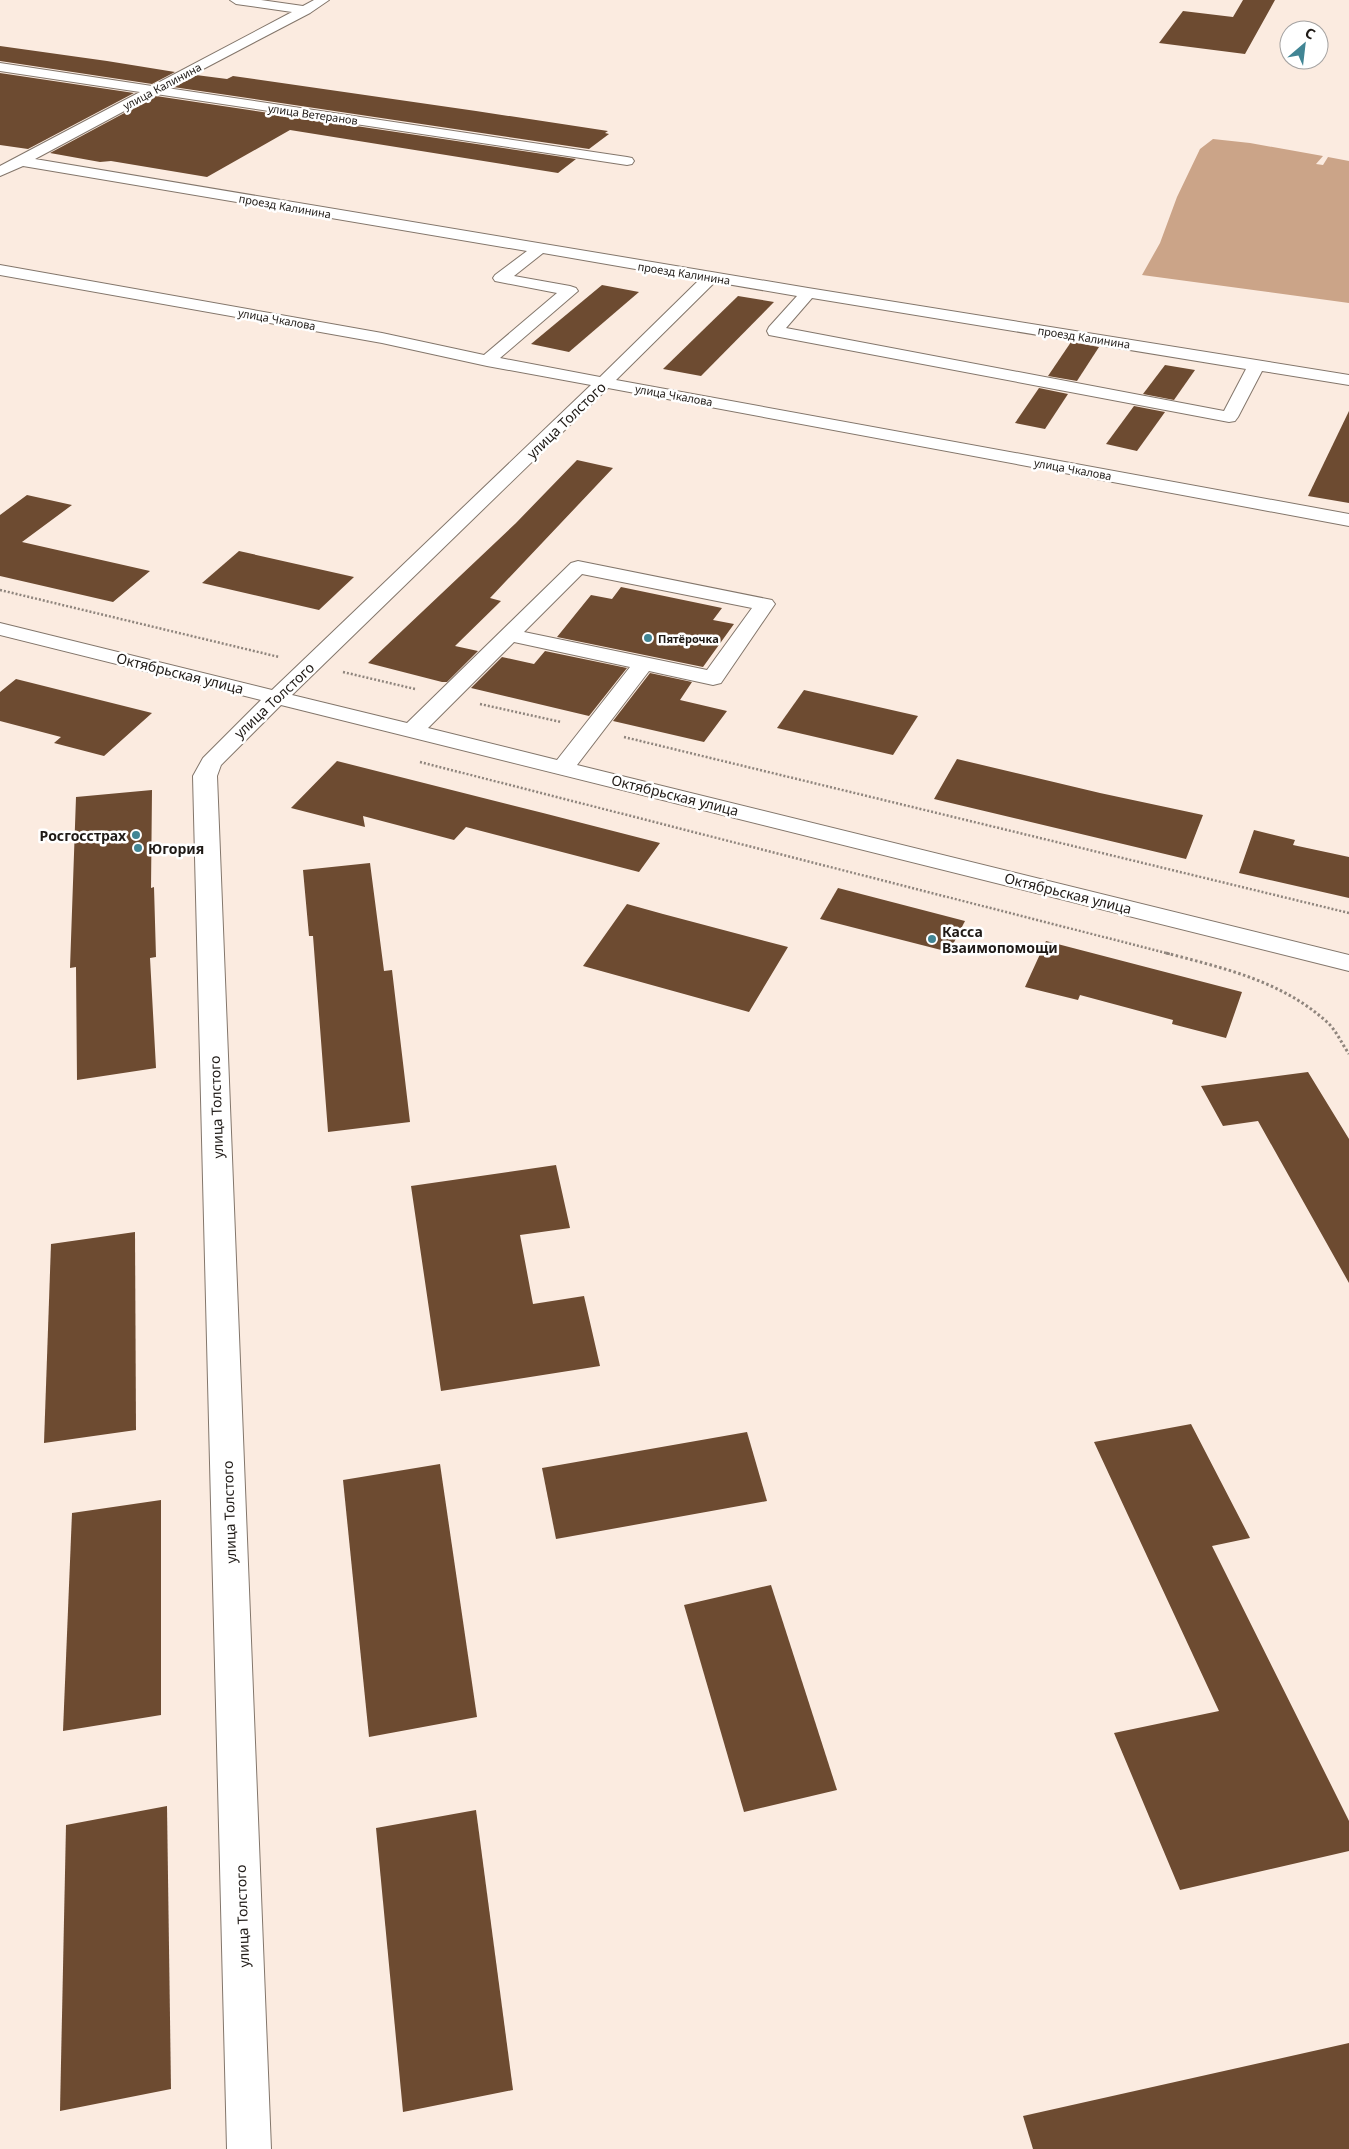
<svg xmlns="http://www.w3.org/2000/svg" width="1349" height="2149" viewBox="0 0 1349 2149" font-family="'Noto Sans',sans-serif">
  <rect width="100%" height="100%" fill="#fbebe0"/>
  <!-- water -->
  <path fill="#cba488" d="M1213,139L1250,143L1323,156L1316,164L1323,165L1328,157L1349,161V303L1142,275L1160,243L1177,197L1200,149Z"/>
  <!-- building -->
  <g fill="#6d4b31">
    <path d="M1243,0H1275L1245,54L1159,43L1183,11L1233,17Z"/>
    <path d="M0,46L107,61L175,72L152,84L0,61Z"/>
    <path d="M0,73L134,93L28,149L0,145Z"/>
    <path d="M196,75L227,79L233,76L476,111L608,131L605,133L609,134L589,149L173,87Z"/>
    <path d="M156,96L576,159L558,173L290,130L207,177L111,161L100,162L50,153Z"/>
    <path d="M602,285L639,292L569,352L531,344Z"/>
    <path d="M738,296L774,302L701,376L663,369Z"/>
    <path d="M1071,342L1099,347L1077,381L1048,376Z"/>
    <path d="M1165,365L1195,370L1174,400L1143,394Z"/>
    <path d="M1039,388L1068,394L1045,429L1015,423Z"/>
    <path d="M1134,406L1165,412L1137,451L1106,444Z"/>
    <path d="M1349,411V503L1308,496Z"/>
    <path d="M577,460L613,468L490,598L501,601L455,646L478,651L447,682H442L368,663L516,523Z"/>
    <path d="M27,495L72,505L22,542L150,571L113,602L0,576V515Z"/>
    <path d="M239,551L354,577L319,610L202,583Z"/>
    <path d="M621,587L722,608L713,620L734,624L703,667L557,637L591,595L612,599Z"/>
    <path d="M545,651L627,668L589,716L471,688L502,657L534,664Z"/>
    <path d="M650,673L692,682L680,700L727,711L704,742L613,721Z"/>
    <path d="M16,679L152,713L104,756L54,743L61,737L0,721V692Z"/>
    <path d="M804,690L918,716L893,755L777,728Z"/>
    <path d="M957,759L1100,793L1203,815L1186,859L934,799Z"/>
    <path d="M337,761L543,813L660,843L639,872L466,827L454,840L363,816L365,827L291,808Z"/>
    <path d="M152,790L151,888L154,887L156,957L150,958L156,1068L77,1080L76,967L70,968L76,797Z"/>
    <path d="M1254,830L1295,840L1293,845L1349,857V898L1239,873Z"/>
    <path d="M370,863L384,971L392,970L410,1122L328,1132L313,936H309L303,870Z"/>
    <path d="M838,888L965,921L949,952L820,919Z"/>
    <path d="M627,904L663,914L788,947L749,1012L583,966Z"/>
    <path d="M1046,941L1242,992L1226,1038L1172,1024L1173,1020L1080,995L1078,1000L1025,987Z"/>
    <path d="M1308,1072L1349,1139V1283L1258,1121L1223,1126L1201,1086Z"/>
    <path d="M556,1165L570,1228L520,1235L533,1304L584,1296L600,1366L441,1391L411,1186Z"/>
    <path d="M135,1232L136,1430L44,1443L51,1244Z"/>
    <path d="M1191,1424L1250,1538L1212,1546L1349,1821V1851L1180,1890L1114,1733L1219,1711L1094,1442Z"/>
    <path d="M747,1432L767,1501L556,1539L542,1468Z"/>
    <path d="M440,1464L477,1717L369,1737L343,1480Z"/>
    <path d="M161,1500V1715L63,1731L72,1513Z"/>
    <path d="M771,1585L837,1790L744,1812L684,1605Z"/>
    <path d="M167,1806L171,2089L60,2111L66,1825Z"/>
    <path d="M476,1810L513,2090L403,2112L376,1828Z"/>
    <path d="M1349,2043V2149H1033L1023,2116Z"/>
  </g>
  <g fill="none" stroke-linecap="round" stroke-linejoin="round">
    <!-- minor casing -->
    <g stroke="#83766b" stroke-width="2">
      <path id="minor" d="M230,0H261L303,6L314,0H329L310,13L167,88L627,157L632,158L634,161L632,164L627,165L156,94L35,159L808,288L1349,375V385L1262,371L1238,417L1235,421L1229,422L769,335L767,331L769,327L797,296L715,282L616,380L1349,514V526L608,388L292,695L407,723L571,563L578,561L772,600L775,604L721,683L713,685L649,671L577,765L1349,955V971L281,705L221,765L217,776L271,2149H227L193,776L203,758L261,700L0,635V623L272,690L591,385L487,366L382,343L0,275V265L382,333L484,355L557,293L495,281L493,278L495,275L527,251L23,166L0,176V166L140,92L0,71V63L152,86L292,12L236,4ZM543,253L699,280L600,377L500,358L578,291L576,288L570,286L514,276ZM812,298L1246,369L1224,411L786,328ZM582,574L752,608L707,670L524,632ZM514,642L630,667L557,760L428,728Z"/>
    </g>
    <!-- path-far1 -->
    <g stroke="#8f857d" stroke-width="2.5" stroke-dasharray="2 2" stroke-linecap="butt">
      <path d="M0,590L279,657"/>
      <path d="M343,672L415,689"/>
      <path d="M480,704L561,722"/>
      <path d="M624,737L1349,913"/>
      <path d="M420,762L1170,954"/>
    </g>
    <!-- path -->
    <path stroke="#8f857d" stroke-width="3" stroke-dasharray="2.5 2.5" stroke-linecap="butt" d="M1166,953C1223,968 1282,981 1327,1022C1336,1030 1342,1044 1349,1054"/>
    <!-- minor -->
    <use href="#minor" fill="#fff" fill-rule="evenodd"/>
  </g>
  <!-- markers -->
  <g fill="#418594" stroke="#fff" stroke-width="2">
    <circle cx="648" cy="638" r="5"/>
    <circle cx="136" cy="835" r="5"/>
    <circle cx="138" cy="848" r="5"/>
    <circle cx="932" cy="939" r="5"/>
  </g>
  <g text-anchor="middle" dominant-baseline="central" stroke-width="5" stroke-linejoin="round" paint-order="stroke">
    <!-- far-street labels -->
    <g font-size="11" fill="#1f1a16" stroke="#fff">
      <text transform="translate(162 86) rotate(-28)">улица Калинина</text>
      <text transform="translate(313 114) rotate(8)">улица Ветеранов</text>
      <text transform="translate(285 206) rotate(10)">проезд Калинина</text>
      <text transform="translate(684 273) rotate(9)">проезд Калинина</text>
      <text transform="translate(277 319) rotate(10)">улица Чкалова</text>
      <text transform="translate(1084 337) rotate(9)">проезд Калинина</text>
      <text transform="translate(674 395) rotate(10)">улица Чкалова</text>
      <text transform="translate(1073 469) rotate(10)">улица Чкалова</text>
    </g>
    <!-- far-poi labels -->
    <g font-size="11" font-weight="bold" fill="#1f1a16" stroke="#fff" text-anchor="start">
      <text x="658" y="638">Пятёрочка</text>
    </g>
    <!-- street labels -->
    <g font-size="14" fill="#1f1a16" stroke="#fff">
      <text transform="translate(566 420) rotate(-44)">улица Толстого</text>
      <text transform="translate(180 673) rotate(14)">Октябрьская улица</text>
      <text transform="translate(274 700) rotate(-43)">улица Толстого</text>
      <text transform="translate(675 795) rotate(14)">Октябрьская улица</text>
      <text transform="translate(1068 893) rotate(14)">Октябрьская улица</text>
      <text transform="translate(216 1107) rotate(-92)">улица Толстого</text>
      <text transform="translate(229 1512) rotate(-92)">улица Толстого</text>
      <text transform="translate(242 1916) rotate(-92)">улица Толстого</text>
    </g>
    <!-- poi labels -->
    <g font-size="14" font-weight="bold" fill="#1f1a16" stroke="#fff" text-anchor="start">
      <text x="126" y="835" text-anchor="end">Росгосстрах</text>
      <text x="148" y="848">Югория</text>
      <text x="942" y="931">Касса<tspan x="942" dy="16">Взаимопомощи</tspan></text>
    </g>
  </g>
  <!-- north arrow -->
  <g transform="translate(1304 45) rotate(28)"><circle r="24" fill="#ffffff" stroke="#a5a3a2"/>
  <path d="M0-4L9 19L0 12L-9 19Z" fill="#418594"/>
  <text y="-8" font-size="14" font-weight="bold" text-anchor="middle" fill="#1f1a16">С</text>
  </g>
</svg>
